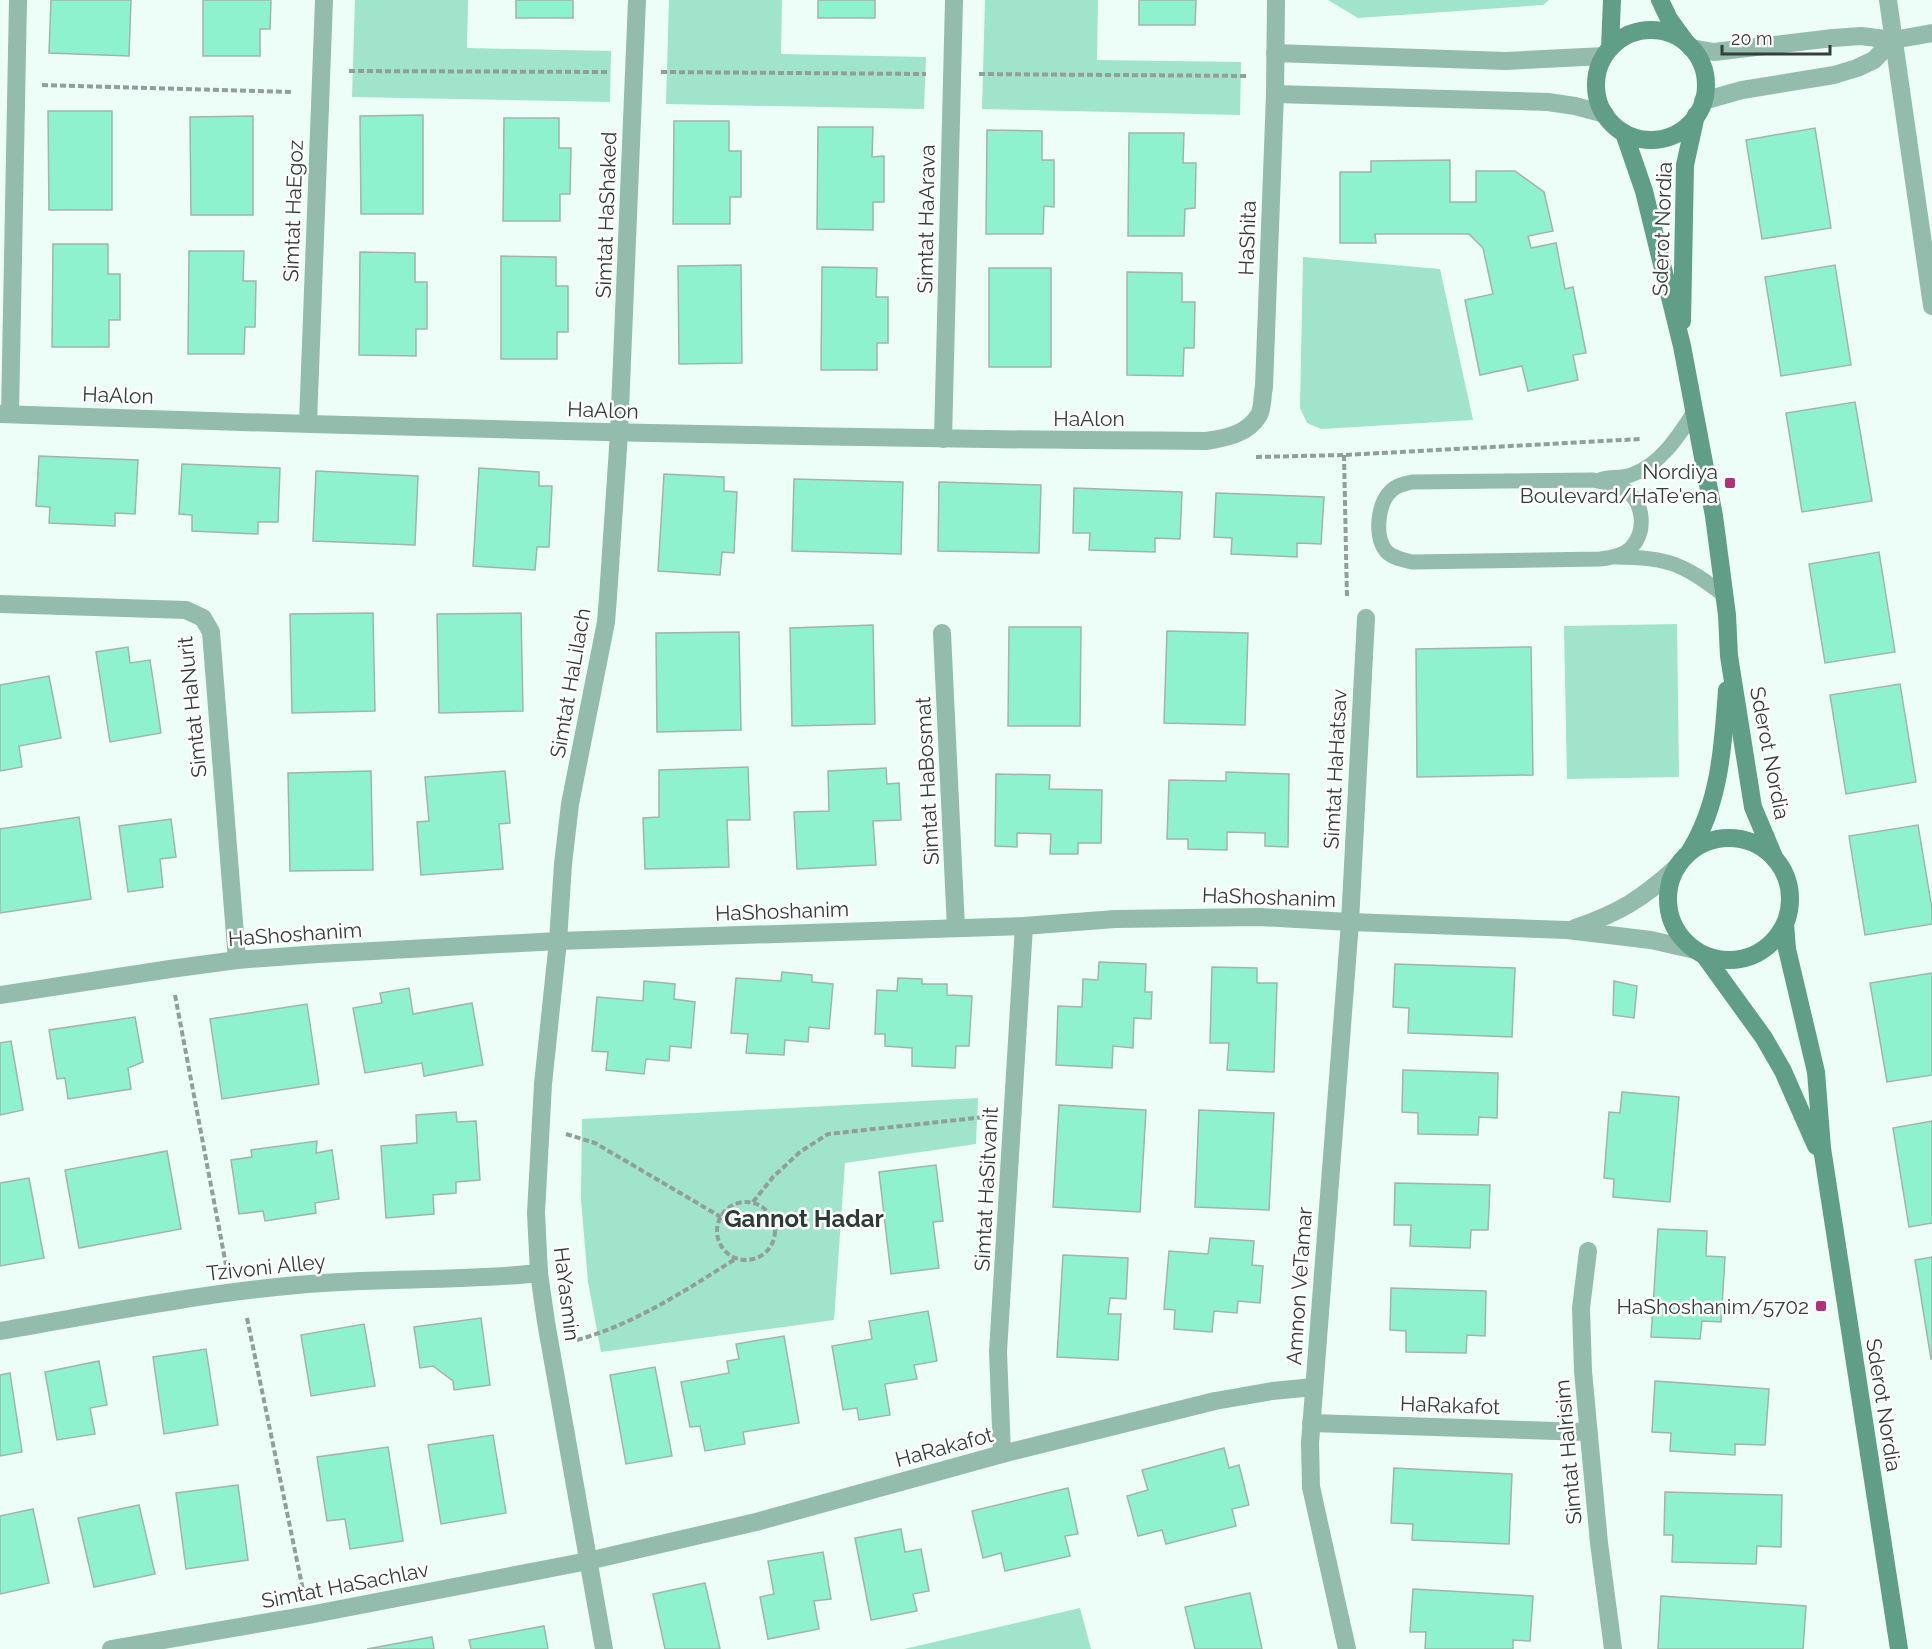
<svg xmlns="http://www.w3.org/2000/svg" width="1932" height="1649" viewBox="0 0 1932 1649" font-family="Raleway,sans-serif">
  <rect width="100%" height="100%" fill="#ecfef7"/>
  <!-- green -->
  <g fill="#a0e5cb">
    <path d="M355,0H468L467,48L611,51L610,102L352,97Z"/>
    <path d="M669,0H782L781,54L926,57L924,109L666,104Z"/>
    <path d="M985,0H1098L1097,60L1241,62L1240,115L982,109Z"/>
    <path d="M1328,0H1549L1543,5L1358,18Z"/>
    <path d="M1303,257L1440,269L1473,420L1321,429L1307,423L1300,408Z"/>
    <path d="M1677,624L1679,777L1567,779L1564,626Z"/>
    <path d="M978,1098L976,1144L845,1163L834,1320L601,1352L588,1282L581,1200L582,1119Z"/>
    <path d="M1080,1608L1091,1649H904Z"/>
  </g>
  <!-- building -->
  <g fill="#8ef2ce" stroke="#a0b5ac" stroke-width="1.5">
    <path d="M51,0H131L129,56L49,53Z"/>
    <path d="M203,0H271L270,29H260V56H203Z"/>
    <rect x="516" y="0" width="57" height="18"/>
    <rect x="818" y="0" width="57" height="18"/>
    <path d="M1139,0H1196L1195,25H1139Z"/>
    <path d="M48,111H112V210H49Z"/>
    <path d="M423,115V214H361L360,116Z"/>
    <path d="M253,116V215H191L190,117Z"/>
    <path d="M504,118H559V148H571L570,194H560V221H503Z"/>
    <path d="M674,121H729V151H741V197H730V224H673Z"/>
    <path d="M818,127H873L872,157L884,156V202H873V230L817,229Z"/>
    <path d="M1815,128L1831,228L1762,239L1746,140Z"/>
    <path d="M987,130L1042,131V160H1054V207L1044,206L1043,234H986Z"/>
    <path d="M1129,133H1184L1183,163H1196L1195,208L1185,209L1184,236H1128Z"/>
    <path d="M1450,160V202H1476V171H1515L1544,192L1553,231L1528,236L1531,248L1556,243L1565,289L1573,287L1586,353L1573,355L1578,380L1528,391L1522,366L1480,375L1465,300L1493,294L1483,248L1469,234H1375L1376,243H1340V172H1371V161Z"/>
    <path d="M53,244H108V274H120V320H109V347H52Z"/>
    <path d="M189,251H244L243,281H256L255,327H245L244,354H188Z"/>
    <path d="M360,252L415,253V282H427V329H416V356L359,355Z"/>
    <path d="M501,256L556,257V286H568V332H557V359H501Z"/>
    <path d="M741,265L742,363L679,364L678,266Z"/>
    <path d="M1835,265L1851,365L1781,376L1765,277Z"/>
    <path d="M822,267L877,268L876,297H888V343H877V370H821Z"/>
    <rect x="989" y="268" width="62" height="99"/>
    <path d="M1127,272L1182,273V302H1195L1194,348H1184L1183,376L1127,375Z"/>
    <path d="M1855,402L1872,501L1802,512L1786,413Z"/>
    <path d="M39,456L138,460L135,514L115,513V526L49,523L50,507L36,506Z"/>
    <path d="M182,464L280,468L278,522H258V534L192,531V515L179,514Z"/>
    <path d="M479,468L539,472V486H552L549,547H537L535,570L473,566Z"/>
    <path d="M316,471L418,476L415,545L313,541Z"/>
    <path d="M664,474L724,477V491L737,492L734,553L722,552L720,575L658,571Z"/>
    <path d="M794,479L903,482L901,554L792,551Z"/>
    <path d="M939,482L1041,485L1039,553L938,551Z"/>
    <path d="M1074,488L1182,492L1180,539L1155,538V552L1089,550L1090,533H1073Z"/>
    <path d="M1216,493L1324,497L1321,544L1297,543V557L1231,554L1232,538L1214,537Z"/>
    <path d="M1879,552L1895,652L1825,663L1809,564Z"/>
    <path d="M373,613L375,711L292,713L290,614Z"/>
    <path d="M521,613L523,711L439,713L437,614Z"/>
    <path d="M873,625L875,724L792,726L790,628Z"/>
    <path d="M1009,627H1081L1080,726H1008Z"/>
    <path d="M1167,631L1248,633L1245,725L1164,723Z"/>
    <path d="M739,632L741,730L657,732L656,633Z"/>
    <path d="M128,647L130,663L150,660L161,733L110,742L96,652Z"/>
    <path d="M1531,647L1533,775L1417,777L1416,649Z"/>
    <path d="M49,676L61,738L19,746L22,767L0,771V685Z"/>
    <path d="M1900,684L1916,782L1846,794L1830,695Z"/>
    <path d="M748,767L750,820H727L729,867L645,869L643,818L659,817V770Z"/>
    <path d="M886,768L887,784L899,783L901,820L873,821L876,865L797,869L794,812L829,811L828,771Z"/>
    <path d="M371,771L373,870L290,871L288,773Z"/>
    <path d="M505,771L510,823L499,824L503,869L421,875L417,822L429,821L425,777Z"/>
    <path d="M1226,772L1289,774L1288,847L1265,846V833L1227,832V850L1188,849V839H1167L1169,780L1226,781Z"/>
    <path d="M996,774L1050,775L1049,789L1102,790L1101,843H1078V854H1050L1051,834L1017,833V847L995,846Z"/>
    <path d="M79,817L91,899L0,913V829Z"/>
    <path d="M171,819L176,857L160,859L163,887L128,892L119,826Z"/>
    <path d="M1918,825L1932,909V924L1865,935L1849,836Z"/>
    <path d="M1099,962L1146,964L1145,992H1152L1151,1019L1134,1018L1133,1048L1113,1046L1112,1068L1056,1065L1058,1006L1082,1007L1083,979L1098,980Z"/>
    <path d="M1395,964L1515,968L1512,1037L1408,1033L1409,1008L1393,1007Z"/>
    <path d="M1212,967L1257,968V983H1277L1274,1072L1227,1070L1229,1043H1210Z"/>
    <path d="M782,972L812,975V982L833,984L829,1029L809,1027L808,1042L785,1040L784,1055L746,1053L748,1034L731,1033L736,978L781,981Z"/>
    <path d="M1932,973V1075L1887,1082L1870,983Z"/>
    <path d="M898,978L922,979V984H947V995L972,996L969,1046H956L955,1068L912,1066V1048L885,1046V1034H875L877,990L897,991Z"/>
    <path d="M644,981L675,984L674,999L695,1002L691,1048L670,1046L669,1061L646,1059L644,1074L606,1070L608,1052L592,1051L597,997L643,1001Z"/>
    <path d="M1614,981L1637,986L1634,1018L1613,1015Z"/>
    <path d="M409,988L413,1014L472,1003L483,1065L424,1076L422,1063L365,1073L353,1008L382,1003L380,993Z"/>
    <path d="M307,1004L319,1084L222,1099L210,1019Z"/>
    <path d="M135,1017L143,1062L128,1068L131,1089L68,1099L65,1078L57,1079L49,1030Z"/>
    <path d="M11,1041L23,1110L0,1115V1043Z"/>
    <path d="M1403,1070L1498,1073L1497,1118L1479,1117L1478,1135L1418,1134V1113L1402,1112Z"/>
    <path d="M1622,1092L1679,1097L1670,1202L1613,1197L1614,1179L1604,1178L1609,1112L1620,1113Z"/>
    <path d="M1059,1105L1146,1110L1140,1212L1053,1207Z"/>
    <path d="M1199,1110L1274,1113L1269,1210L1195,1207Z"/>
    <path d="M456,1112L457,1122L476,1121L480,1180L456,1182V1193L433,1195L434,1214L386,1218L381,1146L417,1143L416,1115Z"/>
    <path d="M1932,1121V1223L1909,1227L1893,1128Z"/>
    <path d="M317,1141L316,1153L332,1150L339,1199L315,1203L316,1213L265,1221L263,1211L239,1214L231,1160L252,1157L251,1150Z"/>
    <path d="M167,1151L181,1229L79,1248L65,1170Z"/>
    <path d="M936,1165L943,1221L933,1222L939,1268L891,1274L879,1172Z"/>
    <path d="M29,1178L44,1258L0,1266V1183Z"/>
    <path d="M1395,1183L1490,1185L1488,1230H1471L1470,1248L1410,1246L1411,1225H1394Z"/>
    <path d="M1658,1229L1707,1231L1706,1256L1725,1257L1721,1322L1702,1321L1700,1339L1651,1337Z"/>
    <path d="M1210,1238L1254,1241L1252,1265L1263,1266L1260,1303L1238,1301L1237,1313L1214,1311L1212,1332L1174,1329L1175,1310L1164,1309L1169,1251L1208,1254Z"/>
    <path d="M1063,1255L1128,1258L1126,1299L1110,1298L1108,1314H1121L1118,1360L1057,1357Z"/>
    <path d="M1932,1257V1359H1931L1915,1260Z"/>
    <path d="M1391,1288L1486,1291L1485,1336L1467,1335L1466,1353L1406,1352V1331L1390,1330Z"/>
    <path d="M928,1311L937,1361L914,1365L917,1379L885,1384L890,1415L859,1420L857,1408L843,1410L832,1346L872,1339L869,1321Z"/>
    <path d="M481,1318L490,1385L454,1390L453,1381L433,1366L420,1368L414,1327Z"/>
    <path d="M364,1324L375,1386L311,1396L301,1335Z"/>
    <path d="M784,1336L799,1423L743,1432L745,1444L705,1451L700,1426L690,1427L681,1382L729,1373L727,1361L739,1359L736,1344Z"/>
    <path d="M206,1349L218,1425L164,1434L153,1357Z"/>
    <path d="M99,1361L107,1405L90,1408L95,1434L57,1440L45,1372Z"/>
    <path d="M655,1367L672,1456L626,1464L610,1375Z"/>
    <path d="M10,1373L22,1452L0,1456V1375Z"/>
    <path d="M1655,1381L1769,1389L1765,1445L1735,1444V1455L1670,1451L1671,1433L1652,1432Z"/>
    <path d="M493,1435L506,1513L441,1524L428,1445Z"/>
    <path d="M388,1447L403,1541L350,1549L345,1519L327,1521L317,1457Z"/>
    <path d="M1224,1448L1229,1468L1239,1465L1249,1505L1232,1509L1236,1526L1166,1544L1162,1530L1138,1536L1127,1496L1148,1490L1142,1470Z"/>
    <path d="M1394,1468L1512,1474L1509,1544L1412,1540L1413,1524L1391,1523Z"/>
    <path d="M238,1485L248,1560L186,1569L176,1493Z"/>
    <path d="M1068,1488L1078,1534L1065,1536L1070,1556L1005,1571L1001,1553L983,1558L972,1511Z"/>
    <path d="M1665,1492L1782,1495L1781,1547L1757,1546L1756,1564L1672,1562L1673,1535H1664Z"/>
    <path d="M139,1505L155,1574L94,1587L78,1518Z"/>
    <path d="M33,1509L49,1583L0,1594V1516Z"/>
    <path d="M901,1529L905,1552L921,1549L929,1591L913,1594L917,1611L871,1620L855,1538Z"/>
    <path d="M823,1552L831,1599L814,1601L819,1629L768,1639L760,1597L774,1594L768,1561Z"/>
    <path d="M705,1583L720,1649H665L653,1594Z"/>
    <path d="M1413,1589L1533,1596L1530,1641L1513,1640V1649H1425L1426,1632H1410Z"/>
    <path d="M1250,1593L1262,1649H1195L1185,1607Z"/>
    <path d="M1661,1596L1806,1606L1803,1649H1658Z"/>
    <path d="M544,1626L548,1649H471L469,1640Z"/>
    <path d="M432,1637L434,1649H367Z"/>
  </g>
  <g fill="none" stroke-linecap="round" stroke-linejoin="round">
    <!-- path -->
    <g stroke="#919e99" stroke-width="4" stroke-dasharray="6 3" stroke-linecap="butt">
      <path d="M349,71L608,72"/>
      <path d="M661,72L926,74"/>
      <path d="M979,74L1247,76"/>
      <path d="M42,85L292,92"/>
      <path d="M1344,455L1347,598"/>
      <path d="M1256,457L1344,455L1641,439"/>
      <path d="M175,995L226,1265"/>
      <path d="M566,1134L595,1143L721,1217"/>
      <path d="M753,1202L773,1177L800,1152L828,1134L985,1117"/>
      <circle cx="746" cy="1231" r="29"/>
      <path d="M247,1318L303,1590"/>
      <path d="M577,1340C635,1324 686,1290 737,1258"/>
    </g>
    <!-- lane -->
    <g stroke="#94bcad" stroke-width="15">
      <path d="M1602,479C1611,477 1622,478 1631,475C1659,466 1679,436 1694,412"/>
      <path d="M1593,480C1603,482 1615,484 1624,489C1644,501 1647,531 1631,548C1623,556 1611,558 1600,559L1412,562C1404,560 1392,558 1386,551C1374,536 1378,504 1390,492C1396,485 1404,484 1412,482Z"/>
      <path d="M1616,557C1668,557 1684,564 1725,596"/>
    </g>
    <!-- street -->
    <g stroke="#94bcad" stroke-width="18">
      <path d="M1888,0L1932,306"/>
      <path d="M1691,48L1714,52L1833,38L1861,36L1893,40L1932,33"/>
      <path d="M1275,53L1506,61L1604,56"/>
      <path d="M1275,94L1548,102L1575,106L1605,114"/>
      <path d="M1703,101L1742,90L1834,75L1857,68L1874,60L1893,40"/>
      <path d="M0,414C402,428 804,439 1206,441C1226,438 1248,434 1259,415C1263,408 1262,395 1264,387L1275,94L1276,0"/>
      <path d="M10,414L18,0"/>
      <path d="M308,423L324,0"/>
      <path d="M943,439L954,0"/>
      <path d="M0,604L186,610L203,618L211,632L237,960"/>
      <path d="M942,633L956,928"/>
      <path d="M1575,928C1619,913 1642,899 1677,867"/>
      <path d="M0,995L170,969L237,960L318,954L558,941L1024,926L1115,919L1259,917L1350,922L1567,930L1651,940L1695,950"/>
      <path d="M1588,1251L1581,1308L1583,1371L1599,1543L1613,1649"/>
      <path d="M0,1331C99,1314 197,1294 297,1285C378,1277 458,1282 539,1273"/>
      <path d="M1311,1423L1587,1432"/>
      <path d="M1002,1454L998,1352L1024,926"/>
      <path d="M111,1649L309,1615L588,1561L756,1522L1002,1454L1215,1401L1272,1391L1314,1387"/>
      <path d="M604,1649L546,1322L539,1273L536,1213L543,1084L558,941L563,864L570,804L606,622L608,597L619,433L637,0"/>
      <path d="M1347,1649L1311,1487L1310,1443L1350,922L1366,618"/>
    </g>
    <!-- secondary -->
    <g stroke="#609e88" stroke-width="18">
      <path d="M1660,0L1669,19L1685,41"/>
      <circle cx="1651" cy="85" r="55"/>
      <path d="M1610,48L1612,0"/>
      <path d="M1624,133L1644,191L1682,346L1714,516L1727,615L1729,656L1753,807L1774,857"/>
      <path d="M1682,321L1685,165L1696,115"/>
      <circle cx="1729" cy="899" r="61"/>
      <path d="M1690,851C1720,803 1723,746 1727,690"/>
      <path d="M1785,924L1787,949L1816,1072L1822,1148L1899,1649"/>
      <path d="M1704,955L1764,1038L1783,1071L1816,1146"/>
    </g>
  </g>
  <!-- markers -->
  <g fill="#b1307c" stroke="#fff" stroke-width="2">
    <rect x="1724" y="477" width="12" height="12" rx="3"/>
    <rect x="1815" y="1300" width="12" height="12" rx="3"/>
  </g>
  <g text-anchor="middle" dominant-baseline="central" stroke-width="5" stroke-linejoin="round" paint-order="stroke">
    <!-- street labels -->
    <g font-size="21" fill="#353e3a" stroke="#fff">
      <text transform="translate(293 211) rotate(-88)">Simtat HaEgoz</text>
      <text transform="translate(606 215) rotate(-88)">Simtat HaShaked</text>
      <text transform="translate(926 219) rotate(-89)">Simtat HaArava</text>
      <text transform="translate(1662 229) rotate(-88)">Sderot Nordia</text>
      <text transform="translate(1247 238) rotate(-88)">HaShita</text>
      <text transform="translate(118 395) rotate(2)">HaAlon</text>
      <text transform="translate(603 410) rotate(2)">HaAlon</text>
      <text x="1089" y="418">HaAlon</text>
      <text transform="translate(570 683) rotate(-80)">Simtat HaLilach</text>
      <text transform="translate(192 707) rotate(-96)">Simtat HaNurit</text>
      <text transform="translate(1770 753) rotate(79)">Sderot Nordia</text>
      <text transform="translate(1335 769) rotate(-87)">Simtat HaHatsav</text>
      <text transform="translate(927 781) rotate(-93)">Simtat HaBosmat</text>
      <text transform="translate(1269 897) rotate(2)">HaShoshanim</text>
      <text transform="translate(782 911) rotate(-2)">HaShoshanim</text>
      <text transform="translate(295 934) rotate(-4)">HaShoshanim</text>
      <text transform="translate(986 1189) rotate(-87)">Simtat HaSitvanit</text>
      <text transform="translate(266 1267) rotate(-6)">Tzivoni Alley</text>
      <text transform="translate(1299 1286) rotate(-86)">Amnon VeTamar</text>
      <text transform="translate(567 1294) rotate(83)">HaYasmin</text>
      <text transform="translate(1450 1405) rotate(2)">HaRakafot</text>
      <text transform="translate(1884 1405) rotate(81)">Sderot Nordia</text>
      <text transform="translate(944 1447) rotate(-15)">HaRakafot</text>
      <text transform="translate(1568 1452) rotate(-95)">Simtat HaIrisim</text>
      <text transform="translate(345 1585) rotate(-11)">Simtat HaSachlav</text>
    </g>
    <!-- poi labels -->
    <g font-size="21" fill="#353e3a" stroke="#fff" text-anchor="end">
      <text x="1718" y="471">Nordiya<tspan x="1718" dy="24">Boulevard/HaTe'ena</tspan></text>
      <text x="1809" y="1306">HaShoshanim/5702</text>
    </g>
    <!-- quarter labels -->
    <g font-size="24" font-weight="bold" fill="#2a3c35" stroke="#fff">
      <text x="804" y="1218">Gannot Hadar</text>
    </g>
  </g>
  <!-- scale -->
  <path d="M1722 45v9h108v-9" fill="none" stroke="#353e3a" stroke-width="3"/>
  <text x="1731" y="45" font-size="18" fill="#353e3a" stroke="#ffffff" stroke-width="4.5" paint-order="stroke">20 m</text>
</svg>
